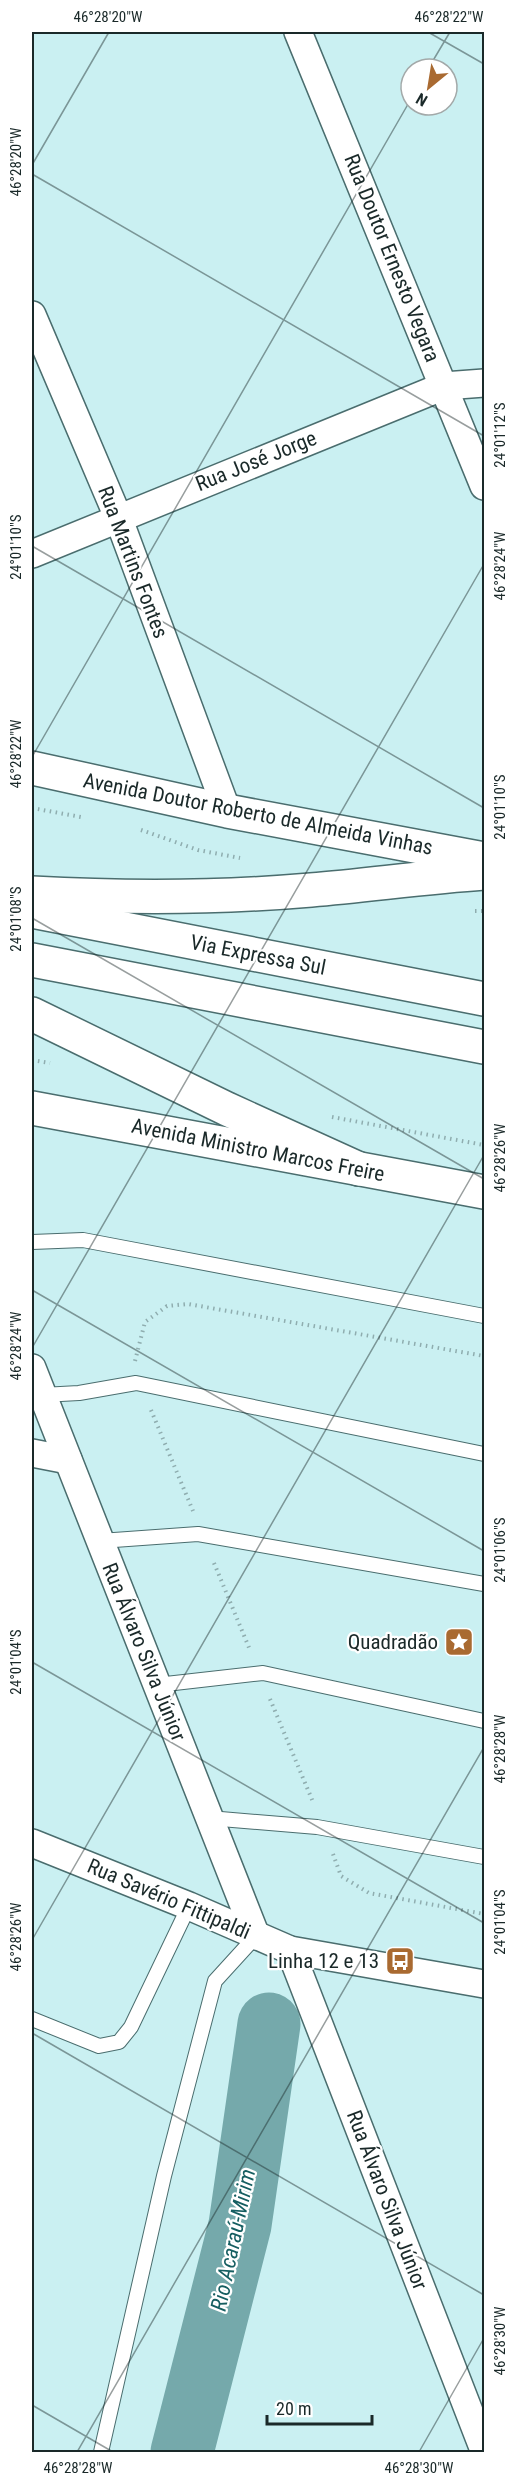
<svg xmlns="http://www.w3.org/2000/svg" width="516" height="2484" viewBox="0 0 516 2484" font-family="'Roboto Condensed',sans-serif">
  <rect width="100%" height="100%" fill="#caf0f2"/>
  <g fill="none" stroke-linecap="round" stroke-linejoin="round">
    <!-- river -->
    <path stroke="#75a9ab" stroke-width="63" d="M182,2452L240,2225L269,2024"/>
    <!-- service casing -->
    <g stroke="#4a6d6e" stroke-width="16">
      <g id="service">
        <path d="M32,1242L83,1240L484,1316"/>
        <path d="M42,1395L79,1393L136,1383L484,1454"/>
        <path d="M100,1541L198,1534L484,1584"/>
        <path d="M157,1685L263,1673L484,1721"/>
        <path d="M209,1818L317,1827L484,1857"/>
        <path d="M32,2019L99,2046L119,2042L131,2027L189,1906"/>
        <path d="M101,2452L164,2176L215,1981L256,1936"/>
      </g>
    </g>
    <!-- minor casing -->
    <g stroke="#4a6d6e" stroke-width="30">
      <g id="minor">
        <path d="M298,32L484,486"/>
        <path d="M32,315L118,517L227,811"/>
        <path d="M32,554L444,386L484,383"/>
        <path d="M32,1368L256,1936"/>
        <path d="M32,1453L68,1460"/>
        <path d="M32,1843L189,1906L290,1950L484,1984"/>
        <path d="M290,1950L484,2450"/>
      </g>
    </g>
    <!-- secondary casing -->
    <g stroke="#4a6d6e" stroke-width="36">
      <g id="secondary">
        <path d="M32,768L227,811L484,859"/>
        <path d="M32,1108L484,1192"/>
      </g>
    </g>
    <!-- motorway casing -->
    <g stroke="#4a6d6e" stroke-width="36">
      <g id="motorway">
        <path d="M32,893C125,898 218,898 311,890C369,885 427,877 484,873"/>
        <path d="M32,911L484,999"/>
        <path d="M32,960L484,1047"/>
        <path d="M32,1014L227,1109L359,1169"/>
      </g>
    </g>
    <!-- path -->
    <g stroke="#8fadaf" stroke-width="4" stroke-dasharray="1.5 4.5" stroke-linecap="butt">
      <path d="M32,808L81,817"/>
      <path d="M141,830L198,850L240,858"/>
      <path d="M475,911H484"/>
      <path d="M32,1060L50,1063"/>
      <path d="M332,1117L484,1145"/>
      <path d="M135,1361L145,1322L167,1306L188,1304L484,1356"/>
      <path d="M151,1410L193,1511"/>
      <path d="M214,1563L250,1650"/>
      <path d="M270,1699L313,1802"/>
      <path d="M333,1854L341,1876L369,1893L484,1914"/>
    </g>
    <!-- service -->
    <use href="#service" stroke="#fff" stroke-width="14"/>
    <!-- minor -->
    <use href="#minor" stroke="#fff" stroke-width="27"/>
    <!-- secondary -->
    <use href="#secondary" stroke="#fff" stroke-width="33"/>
    <!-- motorway -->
    <use href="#motorway" stroke="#fff" stroke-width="33"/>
  </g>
  <!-- ticks -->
  <path fill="none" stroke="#1a2929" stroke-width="1.5" stroke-opacity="0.45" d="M428,32L484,64M428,69L450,32M32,165L109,32M32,174L484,436M32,546L484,808M32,757L411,99M32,918L484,1179M32,1290L484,1551M32,1348L484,564M32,1662L484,1923M32,1940L484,1155M32,2033L484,2295M32,2405L113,2452M77,2452L484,1747M419,2452L484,2338"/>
  <!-- icons -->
  <defs>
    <g id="sight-square" transform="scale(1.5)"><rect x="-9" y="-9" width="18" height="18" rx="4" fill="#a96a31" stroke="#fff"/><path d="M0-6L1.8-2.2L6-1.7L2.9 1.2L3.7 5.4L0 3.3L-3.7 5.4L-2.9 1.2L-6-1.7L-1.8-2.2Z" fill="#fff"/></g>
    <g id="bus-square" transform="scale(1.5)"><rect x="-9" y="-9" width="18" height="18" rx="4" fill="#a96a31" stroke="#fff"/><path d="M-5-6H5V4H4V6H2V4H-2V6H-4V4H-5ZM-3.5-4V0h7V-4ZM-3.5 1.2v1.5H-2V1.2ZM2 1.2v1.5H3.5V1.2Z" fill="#fff"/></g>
  </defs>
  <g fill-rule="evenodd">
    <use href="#sight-square" x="459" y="1642"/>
    <use href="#bus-square" x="400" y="1961"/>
  </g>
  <g text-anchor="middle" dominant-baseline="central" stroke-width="4.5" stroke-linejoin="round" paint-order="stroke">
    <!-- street labels -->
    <g font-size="21" fill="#1a2929" stroke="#fff">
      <text transform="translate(392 258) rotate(68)">Rua Doutor Ernesto Vegara</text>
      <text transform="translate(256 461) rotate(-22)">Rua José Jorge</text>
      <text transform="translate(133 562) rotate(69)">Rua Martins Fontes</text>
      <text transform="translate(258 814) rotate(11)">Avenida Doutor Roberto de Almeida Vinhas</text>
      <text transform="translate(258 955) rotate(11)">Via Expressa Sul</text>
      <text transform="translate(258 1150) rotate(11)">Avenida Ministro Marcos Freire</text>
      <text transform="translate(144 1652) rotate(68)">Rua Álvaro Silva Júnior</text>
      <text transform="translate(169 1899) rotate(23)">Rua Savério Fittipaldi</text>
      <text transform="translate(387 2200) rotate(69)">Rua Álvaro Silva Júnior</text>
    </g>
    <!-- poi labels -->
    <g font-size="21" fill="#1a2929" stroke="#fff" text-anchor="end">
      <text x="438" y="1642">Quadradão</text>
      <text x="379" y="1961">Linha 12 e 13</text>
    </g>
    <!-- water labels -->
    <g font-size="22" font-style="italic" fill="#155e61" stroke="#fff">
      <text transform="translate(233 2240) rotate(-78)">Rio Acaraú-Mirim</text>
    </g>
  </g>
  <!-- border -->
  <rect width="516" height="2484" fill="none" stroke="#ffffff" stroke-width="66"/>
  <!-- north arrow -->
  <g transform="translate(429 87) rotate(210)"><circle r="28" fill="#ffffff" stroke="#a3a9a9" stroke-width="1.5"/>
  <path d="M0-4.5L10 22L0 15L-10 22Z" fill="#a96a31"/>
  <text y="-9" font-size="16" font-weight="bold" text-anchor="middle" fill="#1a2929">N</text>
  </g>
  <!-- scale -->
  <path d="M267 2415v9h105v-9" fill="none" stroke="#1a2929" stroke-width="3"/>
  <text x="276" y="2415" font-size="18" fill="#1a2929" stroke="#ffffff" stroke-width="4.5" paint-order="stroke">20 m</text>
  <rect x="33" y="33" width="450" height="2418" fill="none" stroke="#1a2929" stroke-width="2"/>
  <g font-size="15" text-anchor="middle" fill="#1a2929">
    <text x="108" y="22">46°28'20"W</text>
    <text x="449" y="22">46°28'22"W</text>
    <text transform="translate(16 162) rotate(-90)" y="5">46°28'20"W</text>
    <text transform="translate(500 435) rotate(-90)" y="5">24°01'12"S</text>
    <text transform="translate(16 547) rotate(-90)" y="5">24°01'10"S</text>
    <text transform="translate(500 566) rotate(-90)" y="5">46°28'24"W</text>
    <text transform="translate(16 754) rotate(-90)" y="5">46°28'22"W</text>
    <text transform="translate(500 807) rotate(-90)" y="5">24°01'10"S</text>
    <text transform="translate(16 919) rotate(-90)" y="5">24°01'08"S</text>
    <text transform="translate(500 1158) rotate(-90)" y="5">46°28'26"W</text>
    <text transform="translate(16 1346) rotate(-90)" y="5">46°28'24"W</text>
    <text transform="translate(500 1550) rotate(-90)" y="5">24°01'06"S</text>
    <text transform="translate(16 1662) rotate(-90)" y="5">24°01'04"S</text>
    <text transform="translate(500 1749) rotate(-90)" y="5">46°28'28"W</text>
    <text transform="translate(500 1922) rotate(-90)" y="5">24°01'04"S</text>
    <text transform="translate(16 1937) rotate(-90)" y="5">46°28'26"W</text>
    <text transform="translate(500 2341) rotate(-90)" y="5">46°28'30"W</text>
    <text x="78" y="2473">46°28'28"W</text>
    <text x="419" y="2473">46°28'30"W</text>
  </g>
</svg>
